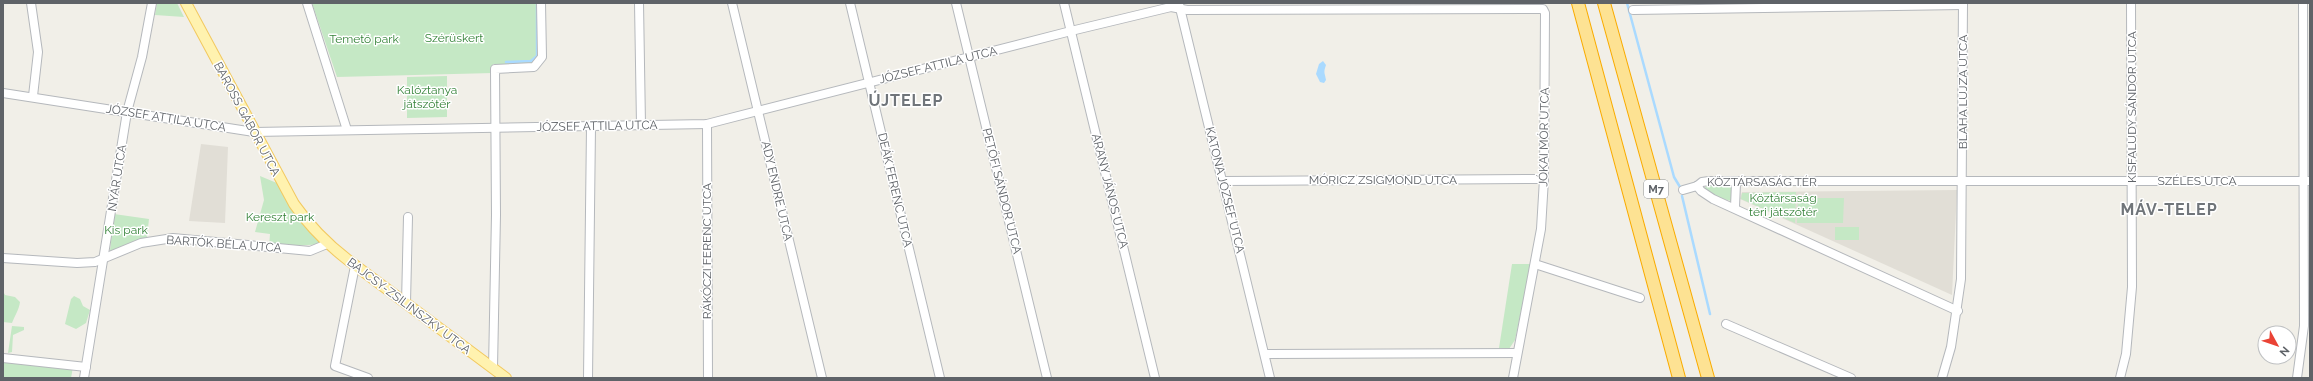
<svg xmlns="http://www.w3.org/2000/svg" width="2313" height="381" viewBox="0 0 2313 381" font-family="Raleway,sans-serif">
  <rect width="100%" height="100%" fill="#f1efe8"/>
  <!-- education -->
  <g fill="#e1ded6">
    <path d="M201,144L228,147L225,223L189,221Z"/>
    <path d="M1957,190L1952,295L1740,199L1742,192Z"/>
  </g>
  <!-- green -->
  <g fill="#c5e8c5">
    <path d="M157,3H177L184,17L155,15Z"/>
    <path d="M312,3H539V56L536,61L531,64H493V73L337,77Z"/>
    <path d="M447,76V117L407,118V77Z"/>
    <path d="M260,176L284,186L327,244L269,247L270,234L255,232L264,200Z"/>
    <path d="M1707,185H1731L1733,186L1731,201L1712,196L1704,189Z"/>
    <path d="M1796,192L1795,223L1741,199L1742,193Z"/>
    <path d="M1798,198H1844L1843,223H1797Z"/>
    <path d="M114,214L149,219L147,237L110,251Z"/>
    <rect x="1835" y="227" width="24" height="13"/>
    <path d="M1512,264H1531L1515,340L1509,349L1499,348Z"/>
    <path d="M3,291L5,295L15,297L20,302C19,310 15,315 12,323L3,322Z"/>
    <path d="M74,296L80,299L83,306L90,310L86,323L76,329L65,324L71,299Z"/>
    <path d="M12,326L24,327V330L13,335L12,352L8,353Z"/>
    <path d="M3,361L73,367L71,378H3Z"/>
  </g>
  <!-- water -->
  <path fill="#aadaff" d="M1323,61L1326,65C1323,73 1325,73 1326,80L1324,83L1320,82L1316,74L1319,64Z"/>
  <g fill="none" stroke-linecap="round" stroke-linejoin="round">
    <!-- stream -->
    <g stroke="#aadaff" stroke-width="2.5">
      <path d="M1627,3L1674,177L1680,187"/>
      <path d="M506,62L531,61L537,56V3"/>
      <path d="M1682,196L1710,314"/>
    </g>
    <!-- minor casing -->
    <g stroke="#b5b8bc" stroke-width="10">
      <g id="minor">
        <path d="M31,3L38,52L33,96"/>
        <path d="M307,3L347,130"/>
        <path d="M639,3L641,125"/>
        <path d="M732,3L822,378"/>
        <path d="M850,3L940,378"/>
        <path d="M956,3L1047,378"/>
        <path d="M1064,3L1155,378"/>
        <path d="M1179,4L1270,378"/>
        <path d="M1633,10L1963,5"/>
        <path d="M3,93L254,132L707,124L1071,31L1171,7L1187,10L1543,9L1545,13L1544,179L1541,229L1513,378"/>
        <path d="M707,124L708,378"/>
        <path d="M1223,181L1544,179"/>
        <path d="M1697,186L1702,182L1709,181H2310"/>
        <path d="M1697,186L1701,191L1713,199L1958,311"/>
        <path d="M1683,190L1697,186"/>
        <path d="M1735,207L1736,183"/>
        <path d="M3,258L77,263L95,262L141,243L173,238L310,251L327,244"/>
        <path d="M1535,264L1640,298"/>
        <path d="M355,266L335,366L368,378"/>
        <path d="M406,303L408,217"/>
        <path d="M1726,324L1851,378"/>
        <path d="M1266,354L1517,353"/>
        <path d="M3,358L86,367"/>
        <path d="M493,368L496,215L495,69L534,67L542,57L541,3"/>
        <path d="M84,378L127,112L142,57L152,3"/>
        <path d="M588,378L591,127"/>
        <path d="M1942,378L1951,347L1961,279L1963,3"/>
        <path d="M2120,378L2126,354L2132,287L2131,3"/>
        <path d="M2297,378L2304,326L2303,3"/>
      </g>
    </g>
    <!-- major casing -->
    <g stroke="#f2c960" stroke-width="12">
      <path id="major" d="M186,3L294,204C310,227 326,243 348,260L506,378"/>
    </g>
    <!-- highway casing -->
    <g stroke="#f9ab00" stroke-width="14">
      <g id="highway">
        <path d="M1578,3L1679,378"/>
        <path d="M1604,3L1708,378"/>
      </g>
    </g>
    <!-- minor -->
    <use href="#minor" stroke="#fff" stroke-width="8"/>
    <!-- major -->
    <use href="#major" stroke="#fff2af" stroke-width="10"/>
    <!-- highway -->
    <use href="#highway" stroke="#fde293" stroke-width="12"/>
  </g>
  <g text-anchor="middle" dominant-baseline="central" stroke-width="3" stroke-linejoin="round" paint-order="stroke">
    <!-- shield labels -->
    <rect fill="#fff" stroke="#8f9295" stroke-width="1" x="1644" y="180" width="24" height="18" rx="3"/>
    <g font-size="11" font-weight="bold" fill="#5f6368">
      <text x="1656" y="189">M7</text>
    </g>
    <!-- park labels -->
    <g font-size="12" fill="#348238" stroke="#fff">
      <text x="454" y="38">Szérüskert</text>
      <text x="364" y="39">Temető park</text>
      <text x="427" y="90">Kalóztanya<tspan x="427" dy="14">játszótér</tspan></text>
      <text x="1783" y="198">Köztársaság<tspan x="1783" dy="14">téri játszótér</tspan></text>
      <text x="280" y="217">Kereszt park</text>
      <text x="126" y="230">Kis park</text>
    </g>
    <!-- street labels -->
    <g font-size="12" fill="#5f6368" stroke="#fff">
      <text transform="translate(938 65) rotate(-14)">JÓZSEF ATTILA UTCA</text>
      <text transform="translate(1963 92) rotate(-90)">BLAHA LUJZA UTCA</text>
      <text transform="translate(2132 107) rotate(-90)">KISFALUDY SÁNDOR UTCA</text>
      <text transform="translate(166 118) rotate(9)">JÓZSEF ATTILA UTCA</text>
      <text transform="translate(247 119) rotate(62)">BAROSS GÁBOR UTCA</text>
      <text transform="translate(597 126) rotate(-1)">JÓZSEF ATTILA UTCA</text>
      <text transform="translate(1544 137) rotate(-89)">JÓKAI MÓR UTCA</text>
      <text transform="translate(117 178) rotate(-81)">NYÁR UTCA</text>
      <text x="1383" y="180">MÓRICZ ZSIGMOND UTCA</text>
      <text x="2197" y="181">SZÉLES UTCA</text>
      <text x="1762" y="182">KÖZTÁRSASÁG TÉR</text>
      <text transform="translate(895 190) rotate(77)">DEÁK FERENC UTCA</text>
      <text transform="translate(1225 190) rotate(76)">KATONA JÓZSEF UTCA</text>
      <text transform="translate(777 191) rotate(77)">ADY ENDRE UTCA</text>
      <text transform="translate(1002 191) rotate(76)">PETŐFI SÁNDOR UTCA</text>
      <text transform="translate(1110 191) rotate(76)">ARANY JÁNOS UTCA</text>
      <text transform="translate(224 244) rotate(4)">BARTÓK BÉLA UTCA</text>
      <text transform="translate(707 251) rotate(-90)">RÁKÓCZI FERENC UTCA</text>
      <text transform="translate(409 306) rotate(37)">BAJCSY-ZSILINSZKY UTCA</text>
    </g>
    <!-- district labels -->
    <g font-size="16" font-weight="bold" letter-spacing="1" fill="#70757a" stroke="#fff">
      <text x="906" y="100">ÚJTELEP</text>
      <text x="2169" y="209">MÁV-TELEP</text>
    </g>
  </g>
  <!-- border -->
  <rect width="2313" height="381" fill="none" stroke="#5f6368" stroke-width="8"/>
  <!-- north arrow -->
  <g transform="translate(2277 345) rotate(130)"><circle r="19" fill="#ffffff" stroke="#bfc1c3"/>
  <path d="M0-3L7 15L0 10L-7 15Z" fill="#ea4335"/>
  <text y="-6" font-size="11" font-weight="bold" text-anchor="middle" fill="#5f6368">N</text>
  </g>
</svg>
